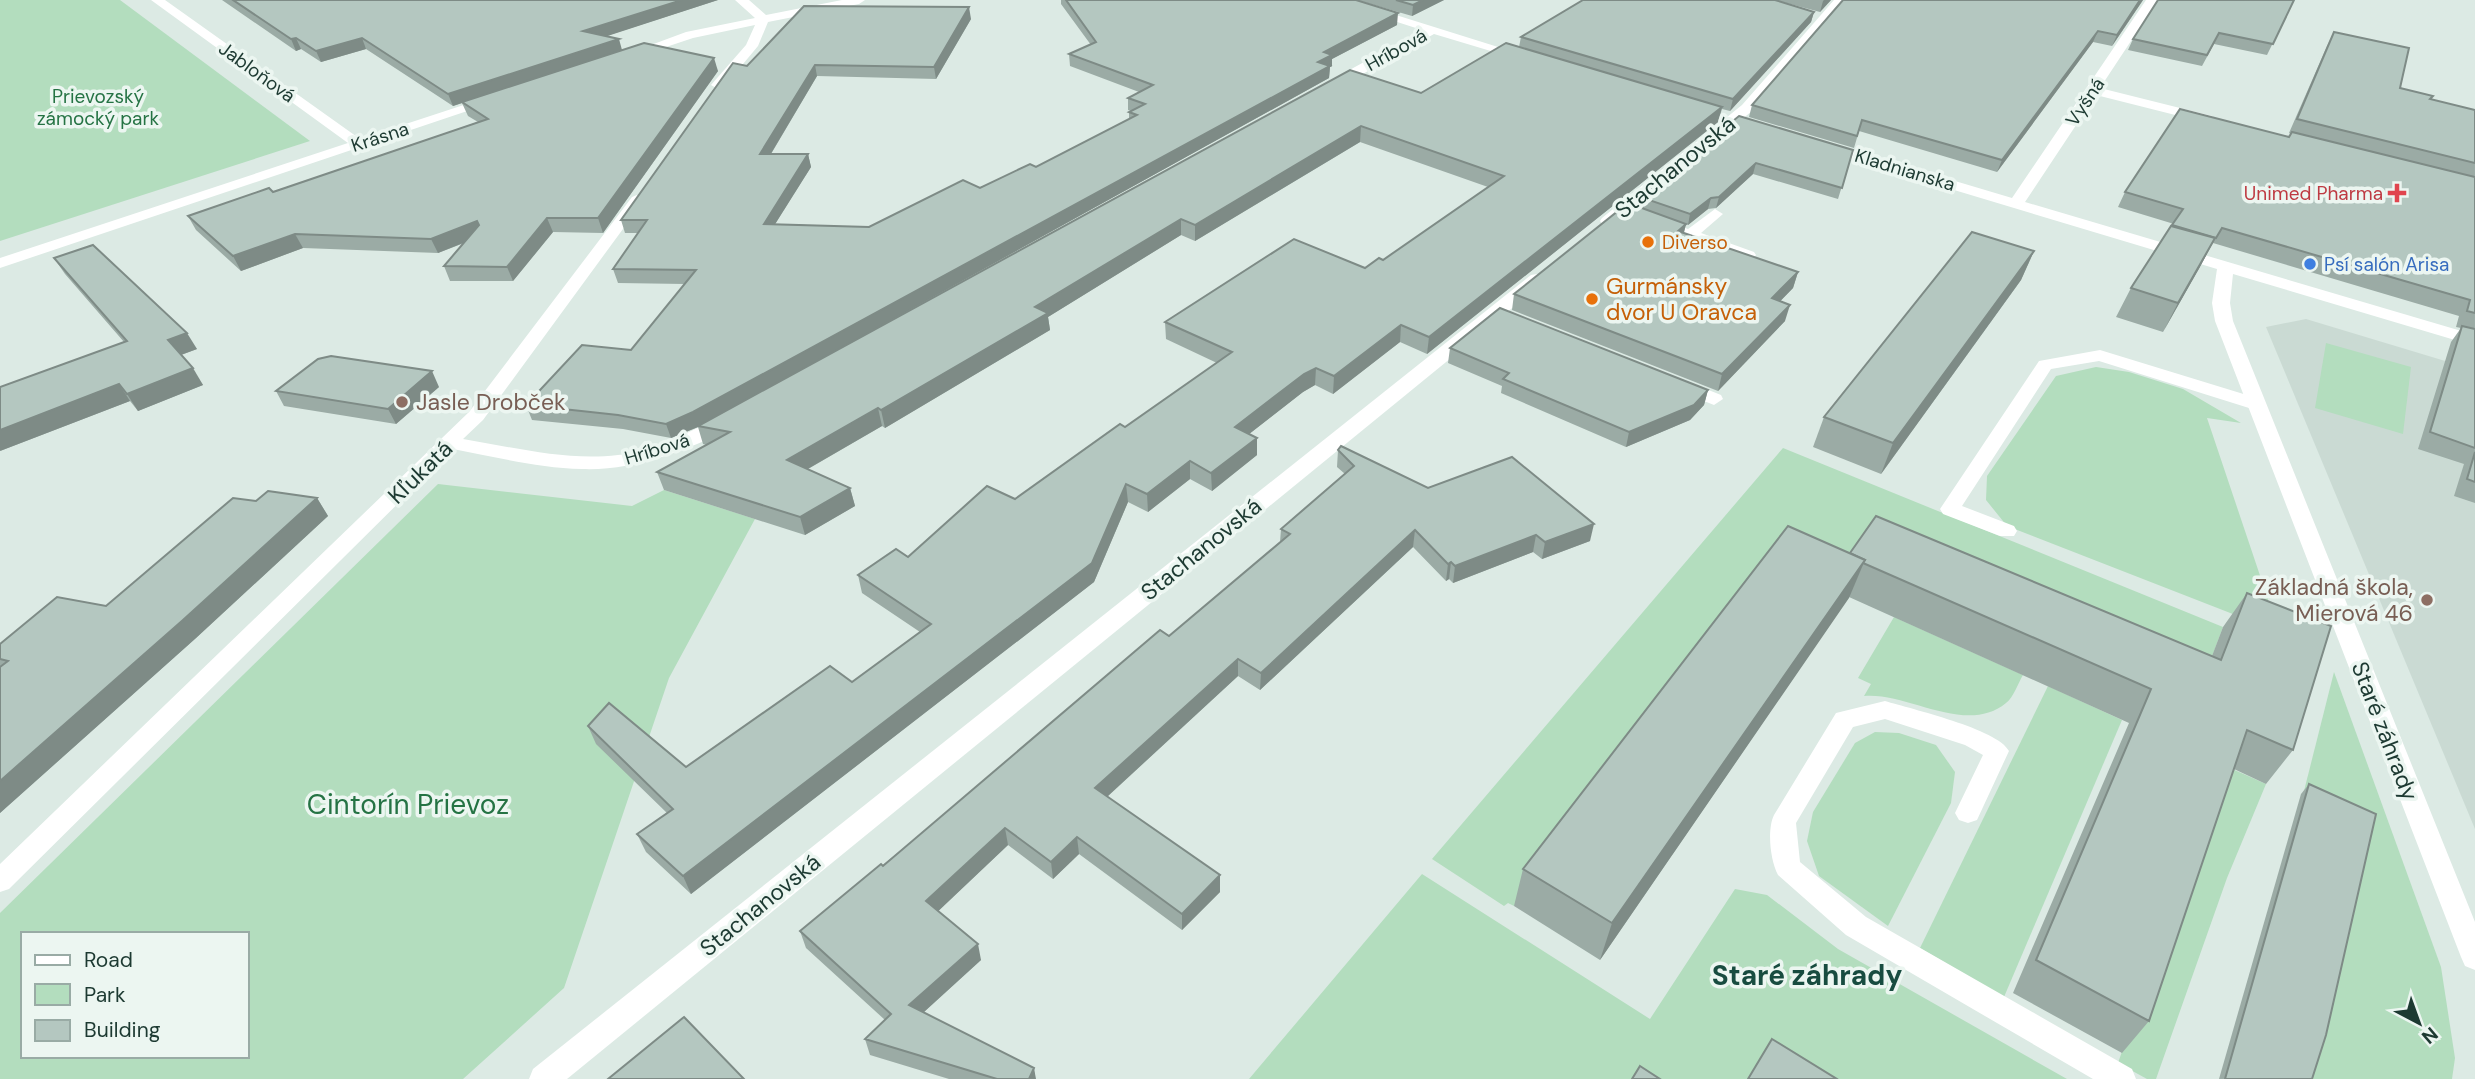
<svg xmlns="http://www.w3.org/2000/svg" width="2475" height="1079" viewBox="0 0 2475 1079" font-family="'DM Sans',sans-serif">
  <rect width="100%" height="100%" fill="#dceae4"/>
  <!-- built -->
  <path fill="#cadad3" d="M2306,319L2475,370V829L2266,327Z"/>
  <!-- green -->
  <g fill="#b3ddbe" fill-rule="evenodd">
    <path d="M0,0H120L310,141L0,241Z"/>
    <path d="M2326,343L2411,367L2403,434L2315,408Z"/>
    <path d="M2096,367L2129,372L2183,389L2241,423L2207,418L2279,632L2007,526L1986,500L1987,476L2056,376Z"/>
    <path d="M1783,448L2223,627L2198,694L1834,590L1774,564L1514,906L1508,903L1504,906L1432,859Z"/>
    <path d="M438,484L632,506L664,490L755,519L669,678L564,988L463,1079H0V913ZM23,934H247V1056H23Z"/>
    <path d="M1894,617L2023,675C2018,683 2014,697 2006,703C1966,736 1908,692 1864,696L1871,684L1858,678Z"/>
    <path d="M2334,672L2441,967L2455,1058L2452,1079H2306L2303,795Z"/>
    <path d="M2048,686L2122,720L2004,997L1920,948Z"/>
    <path d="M1875,732L1899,733L1936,745L1955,772L1951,803L1888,926L1819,876L1807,841L1813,812L1855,743Z"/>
    <path d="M2221,764L2266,784L2227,878L2156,1079H2147L2118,1063Z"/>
    <path d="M1422,874L1650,1019L1735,889L1767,895L1838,949L2067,1079H1249Z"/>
  </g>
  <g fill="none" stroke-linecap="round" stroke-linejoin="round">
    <!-- lane -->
    <g fill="#fff" fill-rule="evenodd">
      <path d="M1715,209L1723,214L1701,233L1754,252L1756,255L1754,258H1742L1650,226L1648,223L1656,218L1688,229Z"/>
      <path d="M2100,350L2263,400L2265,404L2256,410L2249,408L2099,361L2051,369L1962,506L2014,526L2017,531L2014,536H2000L1943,514L1940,509L2039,361Z"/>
      <path d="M1681,379L1721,395L1723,399L1714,405L1674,389L1672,385L1674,381Z"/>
      <path d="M1885,701C1911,709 1998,729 2009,751L1977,820L1968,823L1959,820L1955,813L1983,755L1965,745L1885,719L1853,727L1796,823L1800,862L1866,917L2132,1069L2136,1079H2093L1846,935L1778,875C1770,860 1767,829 1774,815L1836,713Z"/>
    </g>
    <!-- street -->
    <g fill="#fff" fill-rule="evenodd">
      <path d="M151,0H165L360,139L485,98H495L497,101L0,268V258L348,143Z"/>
      <path d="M735,0H749L766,15L842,0H865L859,4L768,22L758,46L723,88L718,89L711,85L746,45L755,25L693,38L630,59L624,55L686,32L755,18Z"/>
      <path d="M1329,0H1348L1530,57L1524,61L1434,34L1336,89H1326V83L1422,30Z"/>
      <path d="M1834,0H1846L1752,111L1614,224H1602L1600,221L1602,218L1742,105Z"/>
      <path d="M2146,0H2158L2100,88L2212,116L2214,119L2207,123L2096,95L2025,202L2475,335V346L2233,274L2230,303L2233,321L2475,922V970L2465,966L2461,957L2215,321L2212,303L2217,269L1821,150L1819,147L1826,143L1831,144L2012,198Z"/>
      <path d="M637,195L642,197L645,200L642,203L483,420L463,439C524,449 584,466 645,450C673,442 698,425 725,418L735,424L732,428C685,451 634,471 582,469C538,468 496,457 453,449L9,889L0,892V864L469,412L632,197Z"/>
      <path d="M1537,274L1545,279L1543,283L567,1079H529L533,1069L1531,275Z"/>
    </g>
  </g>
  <!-- wall -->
  <g fill="#9baba5">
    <path d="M222,0H718L606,36L622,50L718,71L603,233L553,232L513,281H450L444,266L464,243L438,253L303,248L241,271L196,230L188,216L273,192L478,122L468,116L462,103L453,106L366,49L321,62L301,49L296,51Z"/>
    <path d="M1061,0H1356L1397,25L1332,59V66L1330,67L1329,78L792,375L1421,93L1519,47L1521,37L1814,12L1811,22L1730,111L1722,109L1718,122L1427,354L1400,342L1333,394L1315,385L1303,392L1249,434L1257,455L1212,491L1190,479L1148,512L1128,502L1094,582L691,894L646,852L637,834L667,813L596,744L588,726L686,767L852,682L920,632L862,593L858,575L908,557L1015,499L1125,427L1217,363L1166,339L1165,322L1365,268L1383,260L1488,187L1360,142L1195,241L1181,235L1048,317L1050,330L885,428L882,426L808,469L850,488L855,506L805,535L664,490L657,472L707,445L703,444L698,427L671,438L623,429L532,420L526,405L631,350L685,284L618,283L613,269L638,233H625L621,220L747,66L971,19L936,79L817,76L771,154H808L811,167L775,224L869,227L1036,167L1129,119V112L1131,111L1128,110V98L1139,92L1070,66L1069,54L1091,45L1061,4Z"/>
    <path d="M1357,0H1444L1412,16Z"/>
    <path d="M1775,0H1831L1820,12Z"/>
    <path d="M1843,0H2143L2112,46L2093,42L1997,172L1859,131L1854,148L1749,117L1752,105Z"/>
    <path d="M2294,0L2267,55L2214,44L2202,66L2128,50L2133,39Z"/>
    <path d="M2334,32L2400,88L2431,99L2475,110V503L2454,496L2464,464L2418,449L2451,342L2461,328L2456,327L2459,316L2213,243L2163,332L2116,317L2131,288L2174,224L2118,207L2125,192L2289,137L2291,134L2289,133L2327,46Z"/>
    <path d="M1739,116L1853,150L1838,199L1753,174L1716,208L1708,209L1688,225L1686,224L1684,233L1798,272L1793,288L1780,301L1785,321L1718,391L1512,310L1514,294L1638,207L1640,197Z"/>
    <path d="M2034,251L2021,280L1881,474L1813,447L1824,417Z"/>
    <path d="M54,258L197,349L181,355L203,385L138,411L130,401L0,451L124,342L65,274Z"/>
    <path d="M1450,348L1708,390L1704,405L1690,420L1626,447L1501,393L1502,386L1448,363Z"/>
    <path d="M439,387L396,424L284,406L276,391Z"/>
    <path d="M1338,450L1428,488L1590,541L1542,559L1533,552L1453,583L1449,579L1446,581L1413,547L1260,690L1238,676L1107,797L1220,875V892L1182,930L1079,854L1053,879L1008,845L938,911L981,960L924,1012L1036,1079H949L870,1055L865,1039L885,1020L806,948L800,931L1169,636L1280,542L1281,529L1345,474L1337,467Z"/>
    <path d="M317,498L328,516L196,638L0,813V644L106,606L256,501Z"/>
    <path d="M1850,553L2212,656L2223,627L2247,593L2293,750L2266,784L2234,769L2149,1021L2122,1053L2013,993L2129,723L1849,597L1600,960L1514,906L1523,869Z"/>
    <path d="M2309,784L2314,1071L2312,1079H2219L2301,794Z"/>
  </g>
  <!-- shaded-wall -->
  <g fill="#7e8b86">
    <path d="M682,0H718L586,43L583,31Z"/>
    <path d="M1423,0H1444L1412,16L1413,5Z"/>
    <path d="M1824,0H1831L1820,12L1823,1Z"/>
    <path d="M2140,0H2143L2112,46L2117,35Z"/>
    <path d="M969,7L971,19L936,79L934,67Z"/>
    <path d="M1814,12L1811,22L1730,111L1733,99Z"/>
    <path d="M1398,13L1397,25L1332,59V66L1330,67L1329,78L698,427L671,438L666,424L1318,62L1324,52Z"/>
    <path d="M2098,31L2093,42L1997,172L2002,160Z"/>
    <path d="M296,38L301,49L296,51L291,39Z"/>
    <path d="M362,38L366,49L321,62L316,51Z"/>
    <path d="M619,39L622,50L453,106L448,94Z"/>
    <path d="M714,58L718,71L603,233L598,218Z"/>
    <path d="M815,65L817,76L763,167L760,154Z"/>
    <path d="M1722,107L1718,122L1427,354L1429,337Z"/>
    <path d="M1361,126L1360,142L1195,241V225Z"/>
    <path d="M808,154L811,167L767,237L764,224Z"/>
    <path d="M1756,163L1753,174L1716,208L1719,197Z"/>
    <path d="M1711,198L1708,209L1688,225L1690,214Z"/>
    <path d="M547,218L553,232L513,281L507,267Z"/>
    <path d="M1181,219V235L1048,317L1050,330L885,428L881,410L1035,307Z"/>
    <path d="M477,221L483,235L438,253L431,239Z"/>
    <path d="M1686,224L1682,239L1678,231Z"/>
    <path d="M295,234L303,248L241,271L233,256Z"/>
    <path d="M2215,238L2200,267L2163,332L2178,303Z"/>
    <path d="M2034,251L2021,280L1881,474L1893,443Z"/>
    <path d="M1798,272L1793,288L1767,315L1772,298Z"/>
    <path d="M1790,305L1785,321L1718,391L1722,374Z"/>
    <path d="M1401,325L1400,342L1333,394L1334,376Z"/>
    <path d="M187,333L197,349L178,356L168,340Z"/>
    <path d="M193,368L203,385L138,411L127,394Z"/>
    <path d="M1316,368L1315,385L1303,392L1235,445V427L1304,374Z"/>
    <path d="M432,371L439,387L396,424L388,409Z"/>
    <path d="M119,384L130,401L0,451V430Z"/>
    <path d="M1708,390L1704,405L1690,420L1626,447L1629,432Z"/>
    <path d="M878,408L882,426L792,478L787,460Z"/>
    <path d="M1257,438V455L1212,491L1211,473Z"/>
    <path d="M1190,461V479L1148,512L1147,494Z"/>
    <path d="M1126,484L1128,502L1094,582L691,894L683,876Z"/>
    <path d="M850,488L855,506L805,535L800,517Z"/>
    <path d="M317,498L328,516L196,638L0,813V781Z"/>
    <path d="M1594,524L1590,541L1542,559L1545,542Z"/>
    <path d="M1415,530L1413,547L1260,690L1261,673Z"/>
    <path d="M1536,535L1533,552L1453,583L1455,566Z"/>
    <path d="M1865,560L1849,598L1600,960L1612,923Z"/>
    <path d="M1451,562L1449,579L1446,581L1448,564Z"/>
    <path d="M1238,659V676L1097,806L1095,788Z"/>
    <path d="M1005,828L1008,845L931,918L926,901Z"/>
    <path d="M1077,837L1079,854L1053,879L1051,862Z"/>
    <path d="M1220,875V892L1182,930V914Z"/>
    <path d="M978,944L981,960L914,1021L909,1005Z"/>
    <path d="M1034,1068L1036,1079H1029Z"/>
  </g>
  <!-- building -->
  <g fill="#b4c7c0" stroke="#7e8b86" stroke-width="2">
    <path d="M233,0H682L583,31L619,39L448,94L362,38L316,51L296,38L291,39Z"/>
    <path d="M1066,0H1356L1398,13L1324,52L1332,55L1318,62L1330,66L693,412L666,424L618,415L526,405L582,345L631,350L696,270L613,269L647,220H621L733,63L747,66L804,6L969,7L934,67L815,65L760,154H808L764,224L869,227L963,180L980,188L1030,164L1036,167L1137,115L1129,112L1145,104L1128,98L1153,85L1069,54L1096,42Z"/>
    <path d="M1396,0H1423L1413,5Z"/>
    <path d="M1583,0H1775L1814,12L1733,99L1521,37Z"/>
    <path d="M1843,0H2140L2117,35L2098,31L2002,160L1862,120L1857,136L1752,105Z"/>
    <path d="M2158,0H2294L2273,44L2219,33L2207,55L2133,39Z"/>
    <path d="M2334,32L2409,48L2400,88L2433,96L2430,99L2475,110V163L2297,119Z"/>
    <path d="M644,43L714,58L598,218H547L507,267L444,266L479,225L477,221L431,239L295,234L233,256L188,216L269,188L273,192L488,119L462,102Z"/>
    <path d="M1506,43L1722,107L1429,337L1401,325L1334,376L1316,368L1304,374L1235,427L1257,438L1211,473L1190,461L1147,494L1126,484L1092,563L683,876L637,834L673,809L588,726L609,703L686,767L830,666L852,682L931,624L858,575L896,549L908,557L987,486L1015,499L1120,424L1125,427L1232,352L1165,322L1294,239L1365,268L1379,258L1383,260L1504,176L1361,126L1195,225L1181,219L1035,307L1048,313L881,410L878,408L787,460L850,488L800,517L657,472L730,432L698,426L1350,70L1421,93Z"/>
    <path d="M2180,109L2289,137L2292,132L2475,177V313L2467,311L2470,300L2222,228L2216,238L2172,225L2183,209L2125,192Z"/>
    <path d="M1739,116L1853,150L1842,188L1756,163L1719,197L1711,198L1690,214L1640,197Z"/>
    <path d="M1628,203L1686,224L1678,231L1798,272L1772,298L1790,305L1722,374L1514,294Z"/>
    <path d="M2171,226L2215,238L2178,303L2131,288Z"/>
    <path d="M1972,232L2034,251L1893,443L1824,417Z"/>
    <path d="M93,245L187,333L168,340L193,368L127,394L119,384L0,430V387L127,341L54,258Z"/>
    <path d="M1500,308L1708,390L1694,405L1629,432L1503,379L1509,373L1450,348Z"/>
    <path d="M2462,326L2475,329V448L2430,432Z"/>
    <path d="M331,356L432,371L388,409L276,391L318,359Z"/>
    <path d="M1341,446L1428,488L1512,457L1594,524L1545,542L1536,535L1455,566L1451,562L1448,564L1415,530L1261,673L1238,659L1095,788L1220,875L1182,914L1077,837L1051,862L1005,828L926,901L978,944L909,1005L1034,1068L1029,1079H997L865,1039L891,1014L800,931L881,864L883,866L1160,630L1169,636L1290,534L1281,529L1354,466L1338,450Z"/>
    <path d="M2475,452V482L2467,479Z"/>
    <path d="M268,491L317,498L183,620L0,781V667L8,661L0,659V644L57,597L106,606L233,498L256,501Z"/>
    <path d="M1876,516L2221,660L2247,593L2331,626L2293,750L2247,730L2149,1021L2036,960L2151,689L1863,563L1865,560L1850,553Z"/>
    <path d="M1788,526L1865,560L1612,923L1523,869Z"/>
    <path d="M2309,784L2376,814L2326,1035L2312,1079H2225Z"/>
    <path d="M684,1017L744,1079H608Z"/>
    <path d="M1772,1039L1837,1079H1748Z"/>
    <path d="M1640,1066L1660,1079H1632Z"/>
  </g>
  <!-- markers -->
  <path fill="#e0444e" stroke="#ecf6f1" stroke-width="2.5" d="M2393.5 182.5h7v7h7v7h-7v7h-7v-7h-7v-7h7z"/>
  <g fill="#e8710a" stroke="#ecf6f1" stroke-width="2.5">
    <circle cx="1648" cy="242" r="7"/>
    <circle cx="1592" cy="299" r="7"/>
  </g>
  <circle fill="#3f7fe0" stroke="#ecf6f1" stroke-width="2.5" cx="2310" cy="264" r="7"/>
  <g fill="#8d6e63" stroke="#ecf6f1" stroke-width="2.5">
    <circle cx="402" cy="402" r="7"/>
    <circle cx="2427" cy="600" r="7"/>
  </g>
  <g text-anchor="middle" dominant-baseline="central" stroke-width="7" stroke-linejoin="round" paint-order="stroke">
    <!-- far-street labels -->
    <g font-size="19" fill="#1d3a32" stroke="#ecf6f1">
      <text transform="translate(1396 50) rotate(-29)">Hríbová</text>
      <text transform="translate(257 72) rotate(36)">Jabloňová</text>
      <text transform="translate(2085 102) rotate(-56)">Vyšná</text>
      <text transform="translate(380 137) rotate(-18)">Krásna</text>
      <text transform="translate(1905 170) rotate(17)">Kladnianska</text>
      <text transform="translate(657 449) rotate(-17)">Hríbová</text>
    </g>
    <!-- far-park labels -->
    <g font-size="19" fill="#257344" stroke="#ecf6f1">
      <text x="98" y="96">Prievozský<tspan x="98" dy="22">zámocký park</tspan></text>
    </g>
    <!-- far-health labels -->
    <g font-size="19" fill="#be3a42" stroke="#ecf6f1" text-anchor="end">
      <text x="2383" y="193">Unimed Pharma</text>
    </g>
    <!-- far-food labels -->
    <g font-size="19" fill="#c56008" stroke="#ecf6f1" text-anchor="start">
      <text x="1662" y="242">Diverso</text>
    </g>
    <!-- far-shop labels -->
    <g font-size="19" fill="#366cbe" stroke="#ecf6f1" text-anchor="start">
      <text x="2324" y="264">Psí salón Arisa</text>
    </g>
    <!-- street labels -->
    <g font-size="23" fill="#1d3a32" stroke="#ecf6f1">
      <text transform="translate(1675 167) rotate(-39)">Stachanovská</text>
      <text transform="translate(420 472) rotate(-44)">Kľukatá</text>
      <text transform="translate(1201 549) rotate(-39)">Stachanovská</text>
      <text transform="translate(2385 731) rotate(69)">Staré záhrady</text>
      <text transform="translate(760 905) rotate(-39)">Stachanovská</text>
    </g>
    <!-- food labels -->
    <g font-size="23" fill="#c56008" stroke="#ecf6f1" text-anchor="start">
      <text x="1606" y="286">Gurmánsky<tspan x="1606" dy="26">dvor U Oravca</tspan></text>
    </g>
    <!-- education labels -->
    <g font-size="23" fill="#785e54" stroke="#ecf6f1" text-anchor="start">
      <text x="416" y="402">Jasle Drobček</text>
      <text x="2413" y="587" text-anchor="end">Základná škola,<tspan x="2413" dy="26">Mierová 46</tspan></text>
    </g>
    <!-- near-park labels -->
    <g font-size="28" fill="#257344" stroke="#ecf6f1">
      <text x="408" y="804">Cintorín Prievoz</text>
    </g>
    <!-- near-neighbourhood labels -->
    <g font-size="28" font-weight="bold" fill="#184c40" stroke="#ecf6f1">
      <text x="1807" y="975">Staré záhrady</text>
    </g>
  </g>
  <!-- legend -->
  <rect x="21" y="932" width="228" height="126" fill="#ecf6f1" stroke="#99aba5" stroke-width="2"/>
  <rect x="35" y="955" width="35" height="10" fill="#ffffff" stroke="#99aba5" stroke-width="2"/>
  <text x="84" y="967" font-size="21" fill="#1d3a32">Road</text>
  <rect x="35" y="984" width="35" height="21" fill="#b3ddbe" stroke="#99aba5" stroke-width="2"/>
  <text x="84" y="1002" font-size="21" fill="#1d3a32">Park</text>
  <rect x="35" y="1020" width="35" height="21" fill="#b4c7c0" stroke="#99aba5" stroke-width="2"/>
  <text x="84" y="1037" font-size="21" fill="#1d3a32">Building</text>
  <!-- north arrow -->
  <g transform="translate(2419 1023) rotate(139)" stroke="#ecf6f1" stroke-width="5" paint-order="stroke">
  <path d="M0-5L12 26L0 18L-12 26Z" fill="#1d3a32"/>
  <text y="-10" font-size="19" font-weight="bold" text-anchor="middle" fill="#1d3a32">N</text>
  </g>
</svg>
